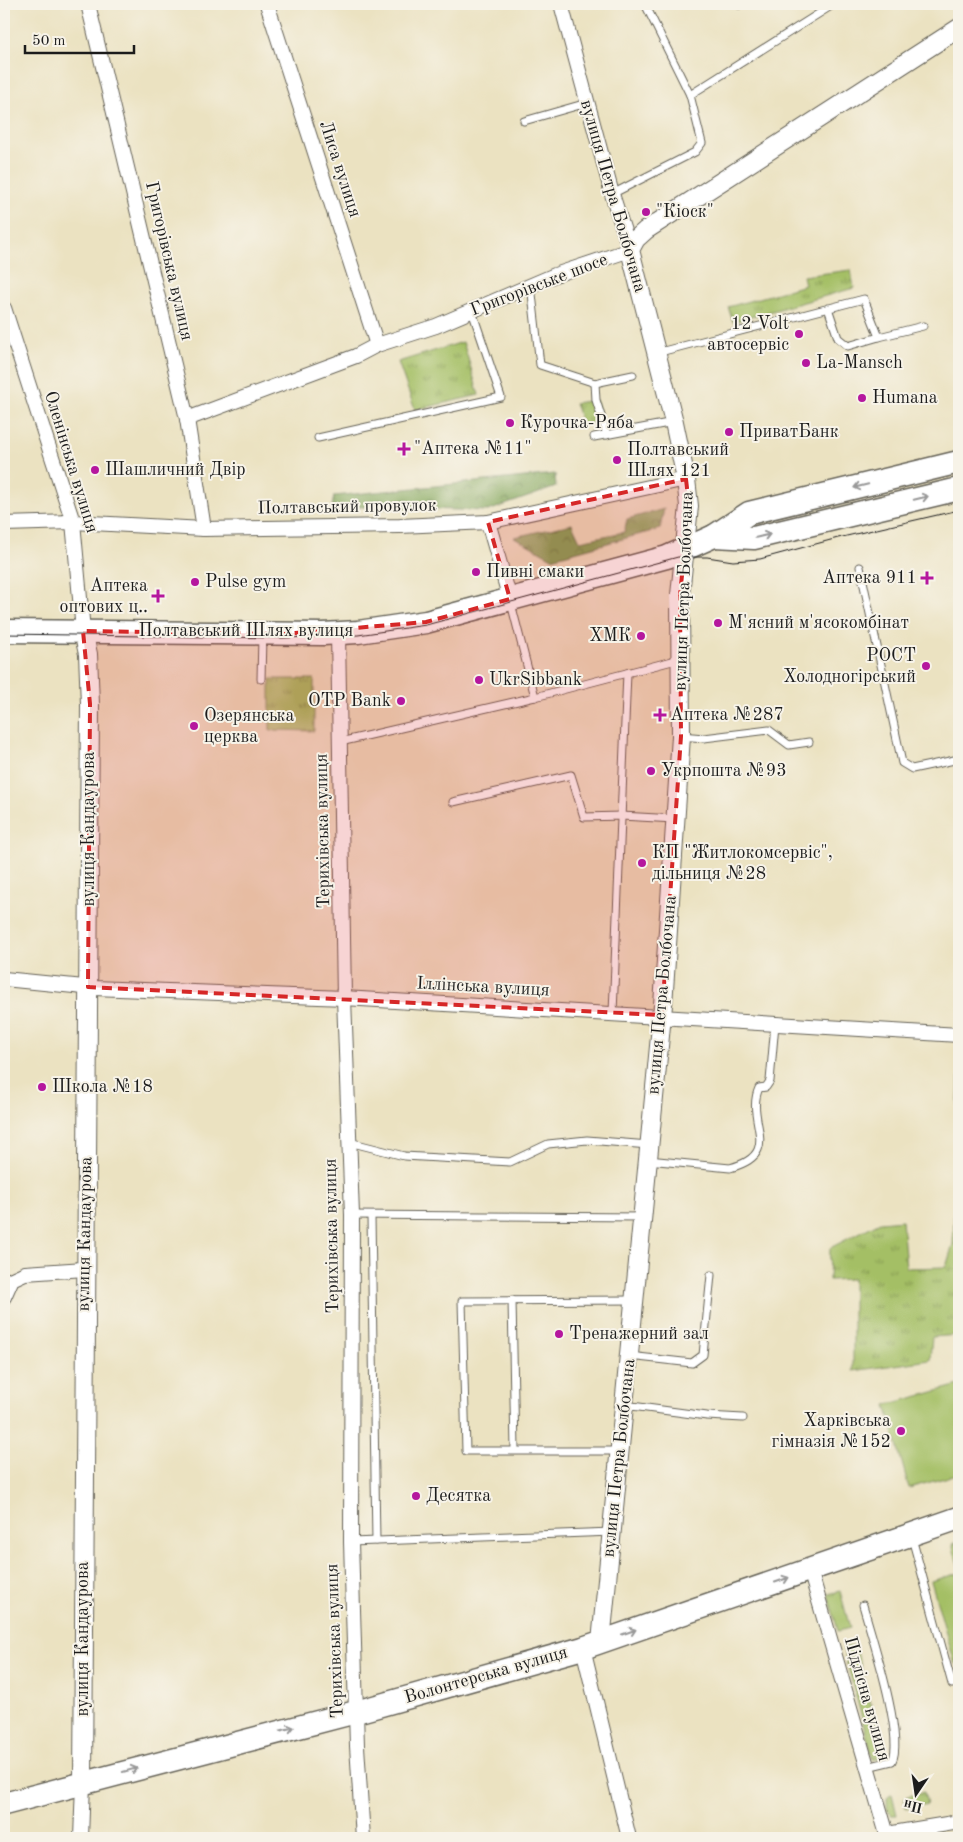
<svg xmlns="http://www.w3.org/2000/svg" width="963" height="1842" viewBox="0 0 963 1842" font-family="'Old Standard TT',serif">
  <defs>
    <pattern id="grass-tufts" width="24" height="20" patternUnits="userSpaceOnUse" patternTransform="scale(1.25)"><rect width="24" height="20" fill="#a4bf65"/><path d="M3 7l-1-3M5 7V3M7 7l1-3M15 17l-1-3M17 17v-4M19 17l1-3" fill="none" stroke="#859a52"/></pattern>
    <pattern id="forest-crowns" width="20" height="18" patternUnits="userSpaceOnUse" patternTransform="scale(1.25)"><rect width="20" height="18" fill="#83a65a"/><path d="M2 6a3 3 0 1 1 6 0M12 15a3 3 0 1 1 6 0" fill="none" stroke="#6a864a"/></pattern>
  </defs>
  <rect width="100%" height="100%" fill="#f7f3e8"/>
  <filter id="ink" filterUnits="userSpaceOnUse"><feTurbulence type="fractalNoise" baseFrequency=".02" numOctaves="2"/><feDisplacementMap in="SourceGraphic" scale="10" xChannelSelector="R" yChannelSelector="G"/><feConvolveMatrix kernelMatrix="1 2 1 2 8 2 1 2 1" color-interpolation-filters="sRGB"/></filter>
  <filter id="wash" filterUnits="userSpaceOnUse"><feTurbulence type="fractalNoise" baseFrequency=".0096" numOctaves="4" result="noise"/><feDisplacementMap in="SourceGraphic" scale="20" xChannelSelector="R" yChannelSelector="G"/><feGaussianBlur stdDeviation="1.12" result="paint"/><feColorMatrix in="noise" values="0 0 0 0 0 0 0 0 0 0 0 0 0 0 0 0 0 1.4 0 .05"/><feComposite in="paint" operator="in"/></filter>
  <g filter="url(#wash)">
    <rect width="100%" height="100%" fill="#ebe2c1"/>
    <!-- grass -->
    <g fill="url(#grass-tufts)" stroke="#606e40">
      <path d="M851,270L854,288L733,322L728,307L805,285L803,276Z"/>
      <path d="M463,342L479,395L415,410L398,362Z"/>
      <path d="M596,400L603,422L582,424L575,403Z"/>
      <path d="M270,679H314V731L270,730Z"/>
      <path d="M959,1077V1335L932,1337L930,1360L853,1371V1279L829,1280L830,1248L880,1222L902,1220L906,1268L946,1267L953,1244Z"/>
      <path d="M959,1541V1568L952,1544Z"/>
      <path d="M840,1591L850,1628L838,1631L828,1594Z"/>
      <path d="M855,1645L885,1756L873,1760L843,1648Z"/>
      <path d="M924,1792L927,1804L906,1809L904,1797Z"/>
      <path d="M892,1794L897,1815H891L887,1811V1798Z"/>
    </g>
    <!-- forest -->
    <g fill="url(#forest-crowns)" stroke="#50613b">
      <path d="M555,474L556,487L488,511L332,506L334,496Z"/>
      <path d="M664,509L660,529L552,558L514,537L572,524L580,541L624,532L627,519Z"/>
    </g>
    <!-- pitch -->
    <g fill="#a4bf65" stroke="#606e40">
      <path d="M959,1385V1474L909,1488L886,1405Z"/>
      <path d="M959,1573V1663L955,1664L931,1581Z"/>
    </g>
  </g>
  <g filter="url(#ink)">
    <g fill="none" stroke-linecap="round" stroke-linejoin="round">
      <!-- service casing -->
      <g stroke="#646156" stroke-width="9">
        <g id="service">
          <path d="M645,4L690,95"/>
          <path d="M739,5L740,4"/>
          <path d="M524,121L587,103"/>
          <path d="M612,194L695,152L702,143L690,95L834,4"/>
          <path d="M531,285L540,365L595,383L633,375"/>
          <path d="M879,337L923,326"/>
          <path d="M656,353L864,299L879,337L848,346L838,338L828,308"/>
          <path d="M595,383L596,400L607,435"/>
          <path d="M594,437L674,422"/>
          <path d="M318,438L501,397L472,311"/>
          <path d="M860,567L902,763L912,769L959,759"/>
          <path d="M511,603L535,697"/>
          <path d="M261,679L262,637"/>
          <path d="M681,736L704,738L769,730L789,745L809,742"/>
          <path d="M340,742L535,697L680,659"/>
          <path d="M453,802L571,775L584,817L621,816L675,819"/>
          <path d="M613,1013L627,673"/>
          <path d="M349,1142L404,1156L510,1162L548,1144L587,1140L649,1145"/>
          <path d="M648,1160L730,1168C785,1153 744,1121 759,1088L766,1087L770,1081L775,1024"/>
          <path d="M352,1215L642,1217"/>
          <path d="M371,1216L376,1541"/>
          <path d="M512,1300L515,1450"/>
          <path d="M629,1356L692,1363L703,1355L711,1275"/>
          <path d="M624,1405L707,1416L743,1418"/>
          <path d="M620,1451H466L462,1301L634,1300"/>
          <path d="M912,1538L952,1684"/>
          <path d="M351,1542L612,1532"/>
          <path d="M863,1605C871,1634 905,1738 892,1761L867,1767"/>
        </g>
      </g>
      <!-- minor casing -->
      <g stroke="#646156" stroke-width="16">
        <g id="minor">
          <path d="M88,4L187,419L204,529"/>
          <path d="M267,4L377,345"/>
          <path d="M4,308L73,522L83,631"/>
          <path d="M187,419L356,356L377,345L436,326L555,275L630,250L612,194L561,4"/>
          <path d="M488,522L510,599"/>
          <path d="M4,524L73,522L204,529L400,526L488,522L686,479"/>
          <path d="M338,633L344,998L352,1215L351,1542L357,1746L363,1838"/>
          <path d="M4,979L94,988L344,998L959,1035"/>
          <path d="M4,1297L12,1279L25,1273L85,1269"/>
          <path d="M810,1570L888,1838"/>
          <path d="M583,1648L629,1838"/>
          <path d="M887,1834L959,1822"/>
          <path d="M81,1838L83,1783"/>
        </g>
      </g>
      <!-- tertiary casing -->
      <g stroke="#646156" stroke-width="20">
        <g id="tertiary">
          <path d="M601,1642L663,1005L681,736L680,595L689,506L686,479L674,422L630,250L636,239L646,230L959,28"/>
          <path d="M83,1783L90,704L88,654L83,631"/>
        </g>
      </g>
      <!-- primary casing -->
      <g stroke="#646156" stroke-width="25">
        <g id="primary">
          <path d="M714,536L754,538L959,489"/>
          <path d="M4,631L323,634L358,632L426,622L667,557L714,536L749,513L959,462"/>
          <path d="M4,1804L356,1712L583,1648L959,1518"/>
        </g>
      </g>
      <!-- service -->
      <use href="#service" stroke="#fff" stroke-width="7"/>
      <!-- minor -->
      <use href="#minor" stroke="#fff" stroke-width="14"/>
      <!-- tertiary -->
      <use href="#tertiary" stroke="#fff" stroke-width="18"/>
      <!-- primary -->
      <use href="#primary" stroke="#fff" stroke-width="22"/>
      <!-- tram -->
      <path stroke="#1c1c1c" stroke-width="1" d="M4,634L283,638L358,635L426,625L678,557H707L733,561L760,559L838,538L959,510"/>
    </g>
    <!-- one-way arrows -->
    <defs><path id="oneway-shaft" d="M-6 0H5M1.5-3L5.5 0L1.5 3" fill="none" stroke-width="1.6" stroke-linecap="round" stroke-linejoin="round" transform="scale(1.25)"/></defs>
    <g stroke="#999">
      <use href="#oneway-shaft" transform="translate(861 486) rotate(166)"/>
      <use href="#oneway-shaft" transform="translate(921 498) rotate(-14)"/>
      <use href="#oneway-shaft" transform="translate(763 536) rotate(-13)"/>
      <use href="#oneway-shaft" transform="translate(782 1580) rotate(-19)"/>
      <use href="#oneway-shaft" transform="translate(629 1632) rotate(-19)"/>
      <use href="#oneway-shaft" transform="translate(287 1729) rotate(-14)"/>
      <use href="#oneway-shaft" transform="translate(130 1770) rotate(-15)"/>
    </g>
  </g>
  <!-- marked area -->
  <path fill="#d62828" fill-opacity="0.2" stroke="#d62828" stroke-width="4" stroke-dasharray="10 6" stroke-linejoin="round" d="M686,479L689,506L680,595L681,736L662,1015L88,987L90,704L83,631L283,634L426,622L510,599L488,522Z"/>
  <!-- markers -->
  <g fill="#b5179e" stroke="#f7f3e8" stroke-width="2">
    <circle cx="646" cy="212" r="5"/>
    <circle cx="799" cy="334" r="5"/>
    <circle cx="806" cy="363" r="5"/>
    <circle cx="862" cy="398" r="5"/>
    <circle cx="510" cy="423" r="5"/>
    <circle cx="729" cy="432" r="5"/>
    <path d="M401.5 441.5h5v5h5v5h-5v5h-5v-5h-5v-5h5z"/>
    <circle cx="617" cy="460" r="5"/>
    <circle cx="95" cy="470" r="5"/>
    <circle cx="476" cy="572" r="5"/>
    <path d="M924.5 570.5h5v5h5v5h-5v5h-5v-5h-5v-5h5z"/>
    <circle cx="195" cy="582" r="5"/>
    <path d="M155.5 588.5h5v5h5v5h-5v5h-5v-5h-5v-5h5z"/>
    <circle cx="718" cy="623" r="5"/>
    <circle cx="641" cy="636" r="5"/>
    <circle cx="926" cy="666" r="5"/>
    <circle cx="479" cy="680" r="5"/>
    <circle cx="401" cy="701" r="5"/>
    <path d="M657.5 707.5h5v5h5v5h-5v5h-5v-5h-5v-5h5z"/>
    <circle cx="194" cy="726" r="5"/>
    <circle cx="651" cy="771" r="5"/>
    <circle cx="642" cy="863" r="5"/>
    <circle cx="42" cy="1087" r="5"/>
    <circle cx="559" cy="1334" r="5"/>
    <circle cx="901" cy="1431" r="5"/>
    <circle cx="416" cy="1496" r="5"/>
  </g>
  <g text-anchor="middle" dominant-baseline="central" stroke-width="4" stroke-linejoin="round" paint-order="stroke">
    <!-- street labels -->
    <g font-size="18" fill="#1c1c1c" stroke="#f7f3e8">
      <text transform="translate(340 169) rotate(72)">Лиса вулиця</text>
      <text transform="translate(613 196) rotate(74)">вулиця Петра Болбочана</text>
      <text transform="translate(169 261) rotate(77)">Григорівська вулиця</text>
      <text transform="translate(539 285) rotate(-21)">Григорівське шосе</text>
      <text transform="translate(71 462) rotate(73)">Оленінська вулиця</text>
      <text transform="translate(347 507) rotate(-1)">Полтавський провулок</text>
      <text transform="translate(684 591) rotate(-88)">вулиця Петра Болбочана</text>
      <text x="246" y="631">Полтавський Шлях вулиця</text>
      <text transform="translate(89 829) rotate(-90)">вулиця Кандаурова</text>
      <text transform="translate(323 831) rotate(-91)">Терихівська вулиця</text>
      <text transform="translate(483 987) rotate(3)">Іллінська вулиця</text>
      <text transform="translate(662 995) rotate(-85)">вулиця Петра Болбочана</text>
      <text transform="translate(85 1234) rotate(-89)">вулиця Кандаурова</text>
      <text transform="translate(332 1236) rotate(-91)">Терихівська вулиця</text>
      <text transform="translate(619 1458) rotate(-84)">вулиця Петра Болбочана</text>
      <text transform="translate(83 1639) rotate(-90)">вулиця Кандаурова</text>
      <text transform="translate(335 1641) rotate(-92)">Терихівська вулиця</text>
      <text transform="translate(486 1675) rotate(-16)">Волонтерська вулиця</text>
      <text transform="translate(867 1699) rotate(74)">Підлісна вулиця</text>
    </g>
    <!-- poi labels -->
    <g font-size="18" fill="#1c1c1c" stroke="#f7f3e8" text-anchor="start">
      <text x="656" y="212">"Кіоск"</text>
      <text x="789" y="324" text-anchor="end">12 Volt<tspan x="789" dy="21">автосервіс</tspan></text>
      <text x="816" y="363">La-Mansch</text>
      <text x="872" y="398">Humana</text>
      <text x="520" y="423">Курочка-Ряба</text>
      <text x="739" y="432">ПриватБанк</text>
      <text x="414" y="449">"Аптека №11"</text>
      <text x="627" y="450">Полтавський<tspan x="627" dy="21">Шлях 121</tspan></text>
      <text x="105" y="470">Шашличний Двір</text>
      <text x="486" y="572">Пивні смаки</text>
      <text x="917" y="578" text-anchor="end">Аптека 911</text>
      <text x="205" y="582">Pulse gym</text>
      <text x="148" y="586" text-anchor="end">Аптека<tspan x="148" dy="21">оптових ц‥</tspan></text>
      <text x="728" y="623">М'ясний м'ясокомбінат</text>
      <text x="631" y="636" text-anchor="end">ХМК</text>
      <text x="916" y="656" text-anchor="end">РОСТ<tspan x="916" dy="21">Холодногірський</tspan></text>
      <text x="489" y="680">UkrSibbank</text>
      <text x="391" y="701" text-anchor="end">OTP Bank</text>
      <text x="670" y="715">Аптека №287</text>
      <text x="204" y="716">Озерянська<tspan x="204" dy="21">церква</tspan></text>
      <text x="661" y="771">Укрпошта №93</text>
      <text x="652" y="853">КП "Житлокомсервіс",<tspan x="652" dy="21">дільниця №28</tspan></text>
      <text x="52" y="1087">Школа №18</text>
      <text x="569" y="1334">Тренажерний зал</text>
      <text x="891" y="1421" text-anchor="end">Харківська<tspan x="891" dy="21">гімназія №152</tspan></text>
      <text x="426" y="1496">Десятка</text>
    </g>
  </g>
  <!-- margin -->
  <rect width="963" height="1842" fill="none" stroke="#f7f3e8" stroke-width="20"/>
  <!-- north arrow -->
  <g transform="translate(916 1794) rotate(193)" stroke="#f7f3e8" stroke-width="4" paint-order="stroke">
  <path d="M0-4L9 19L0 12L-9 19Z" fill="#1c1c1c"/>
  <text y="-8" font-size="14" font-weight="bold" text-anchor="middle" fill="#1c1c1c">Пн</text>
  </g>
  <!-- scale -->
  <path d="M25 45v8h109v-8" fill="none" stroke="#1c1c1c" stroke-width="2.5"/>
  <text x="32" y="45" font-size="15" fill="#1c1c1c" stroke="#f7f3e8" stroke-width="4" paint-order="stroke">50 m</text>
</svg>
